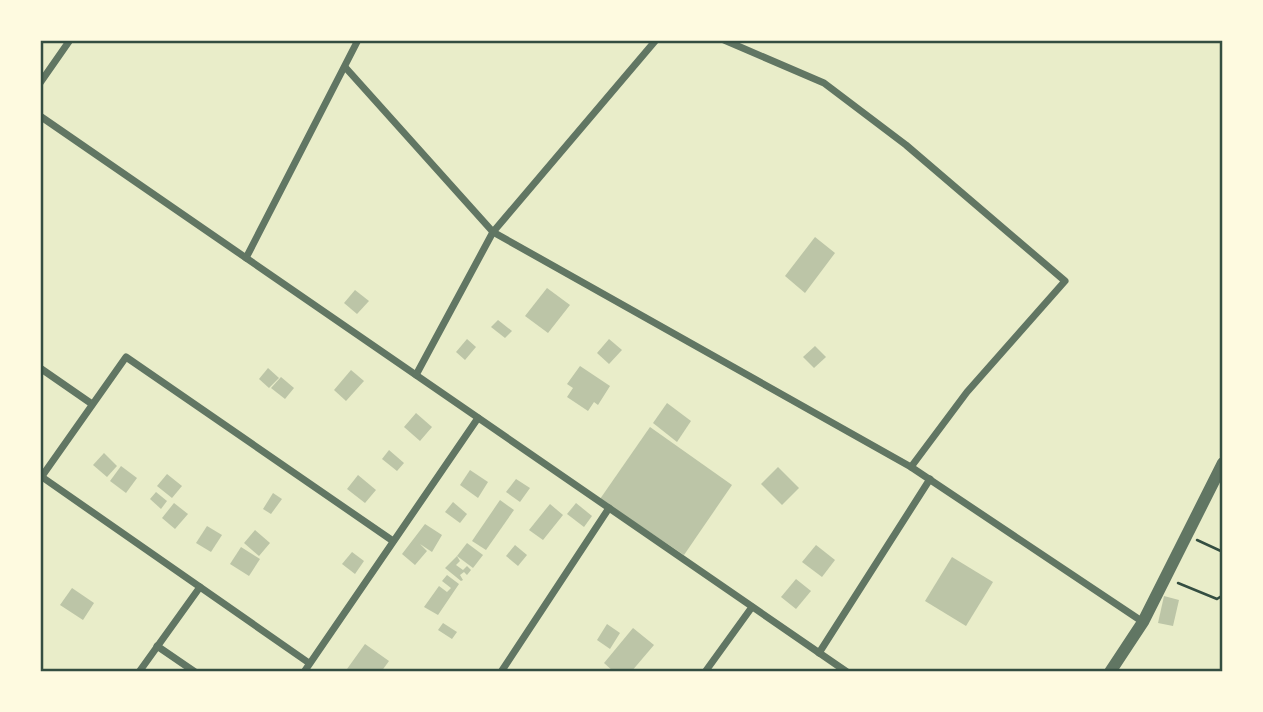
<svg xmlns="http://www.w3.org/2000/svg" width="1263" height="712" viewBox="0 0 1263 712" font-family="'Archivo Narrow',sans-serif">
  <rect width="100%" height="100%" fill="#e9edc9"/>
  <!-- building -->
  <g fill="#bcc5a7">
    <path d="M815,237L835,253L805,293L785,276Z"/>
    <path d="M547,288L570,305L548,333L525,316Z"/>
    <path d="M355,290L369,301L357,314L344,303Z"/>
    <path d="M498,320L512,331L505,338L491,327Z"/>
    <path d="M467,339L476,347L465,360L456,352Z"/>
    <path d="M609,339L622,350L609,364L597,353Z"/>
    <path d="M815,346L826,357L814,368L803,357Z"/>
    <path d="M580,366L610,386L598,405L594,402L588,411L567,397L573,388L567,384Z"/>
    <path d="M268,368L279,378L269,388L259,379Z"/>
    <path d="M351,370L364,381L346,401L334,390Z"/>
    <path d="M281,377L294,388L285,399L271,388Z"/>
    <path d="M667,403L691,421L677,442L653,423Z"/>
    <path d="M416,413L432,427L420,441L404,427Z"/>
    <path d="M650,427L732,485L684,555L600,499Z"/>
    <path d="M389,450L404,463L397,471L382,459Z"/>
    <path d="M104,453L117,466L107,477L93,465Z"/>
    <path d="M121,466L137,478L126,493L110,481Z"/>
    <path d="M778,467L799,488L782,505L761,484Z"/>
    <path d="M470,470L488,482L478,498L460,485Z"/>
    <path d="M167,474L182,486L172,498L157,486Z"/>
    <path d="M358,475L376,490L365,503L347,489Z"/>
    <path d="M516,479L530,488L520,502L506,492Z"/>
    <path d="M156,492L167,501L161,509L150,499Z"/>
    <path d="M273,493L282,499L271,514L263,509Z"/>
    <path d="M500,500L514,510L486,550L472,541Z"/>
    <path d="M453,502L467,514L460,523L445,512Z"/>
    <path d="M174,503L188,514L175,529L162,518Z"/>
    <path d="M576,503L592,516L584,527L567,514Z"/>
    <path d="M550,504L563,515L543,540L529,530Z"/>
    <path d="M425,524L442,535L432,552L420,544L427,551L415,565L402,554Z"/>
    <path d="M207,526L222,535L211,552L196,543Z"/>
    <path d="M255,530L270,543L259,556L244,543Z"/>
    <path d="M467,543L483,555L473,568L457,556Z"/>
    <path d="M515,545L527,555L518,566L506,556Z"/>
    <path d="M816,545L835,560L822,577L802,562Z"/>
    <path d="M241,547L260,559L249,576L230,564Z"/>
    <path d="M352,552L364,561L355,574L342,564Z"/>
    <path d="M457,556L460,561L456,565L463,570L467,566L471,570L467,575L464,572L460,575L463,580L461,581L445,568Z"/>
    <path d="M952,557L993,582L966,626L925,601Z"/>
    <path d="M447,575L459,584L438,615L424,607L439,586L447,592L451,588L442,581Z"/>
    <path d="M796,579L811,591L796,609L781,597Z"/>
    <path d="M72,588L94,603L83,620L60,605Z"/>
    <path d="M1164,596L1179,600L1173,626L1158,623Z"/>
    <path d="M443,623L457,632L452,639L438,630Z"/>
    <path d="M607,624L620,633L610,649L597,640Z"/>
    <path d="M633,628L654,645L631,672H614L604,663Z"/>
    <path d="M365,644L389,661L381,672H351L347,669Z"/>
  </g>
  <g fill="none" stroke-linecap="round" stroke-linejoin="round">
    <!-- path -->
    <g stroke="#344e41" stroke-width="2.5">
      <path d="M1197,540L1223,552"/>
      <path d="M1178,583L1217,599L1223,595"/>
    </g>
    <!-- minor -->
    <g stroke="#617663" stroke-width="7">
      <path d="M724,40L824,83L906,145L1065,281L967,392L911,467"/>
      <path d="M345,67L493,232L911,467L1143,622"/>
      <path d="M40,83L70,40"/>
      <path d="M40,116L847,672"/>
      <path d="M246,258L358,40"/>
      <path d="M40,368L92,404"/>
      <path d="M416,375L493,232L656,40"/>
      <path d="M42,477L309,663"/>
      <path d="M40,479L126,357L393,541"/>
      <path d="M157,646L195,672"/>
      <path d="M819,653L930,479"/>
      <path d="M139,672L200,587"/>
      <path d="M304,672L478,418"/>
      <path d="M501,672L609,508"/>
      <path d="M705,672L752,607"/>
    </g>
    <!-- tertiary -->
    <path stroke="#617663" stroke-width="12" d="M1110,672L1143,622L1223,463"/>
  </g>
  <!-- border -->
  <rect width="1263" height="712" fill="none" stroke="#fefae0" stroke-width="84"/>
  <rect x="42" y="42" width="1179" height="628" fill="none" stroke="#344e41" stroke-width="2.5"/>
</svg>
